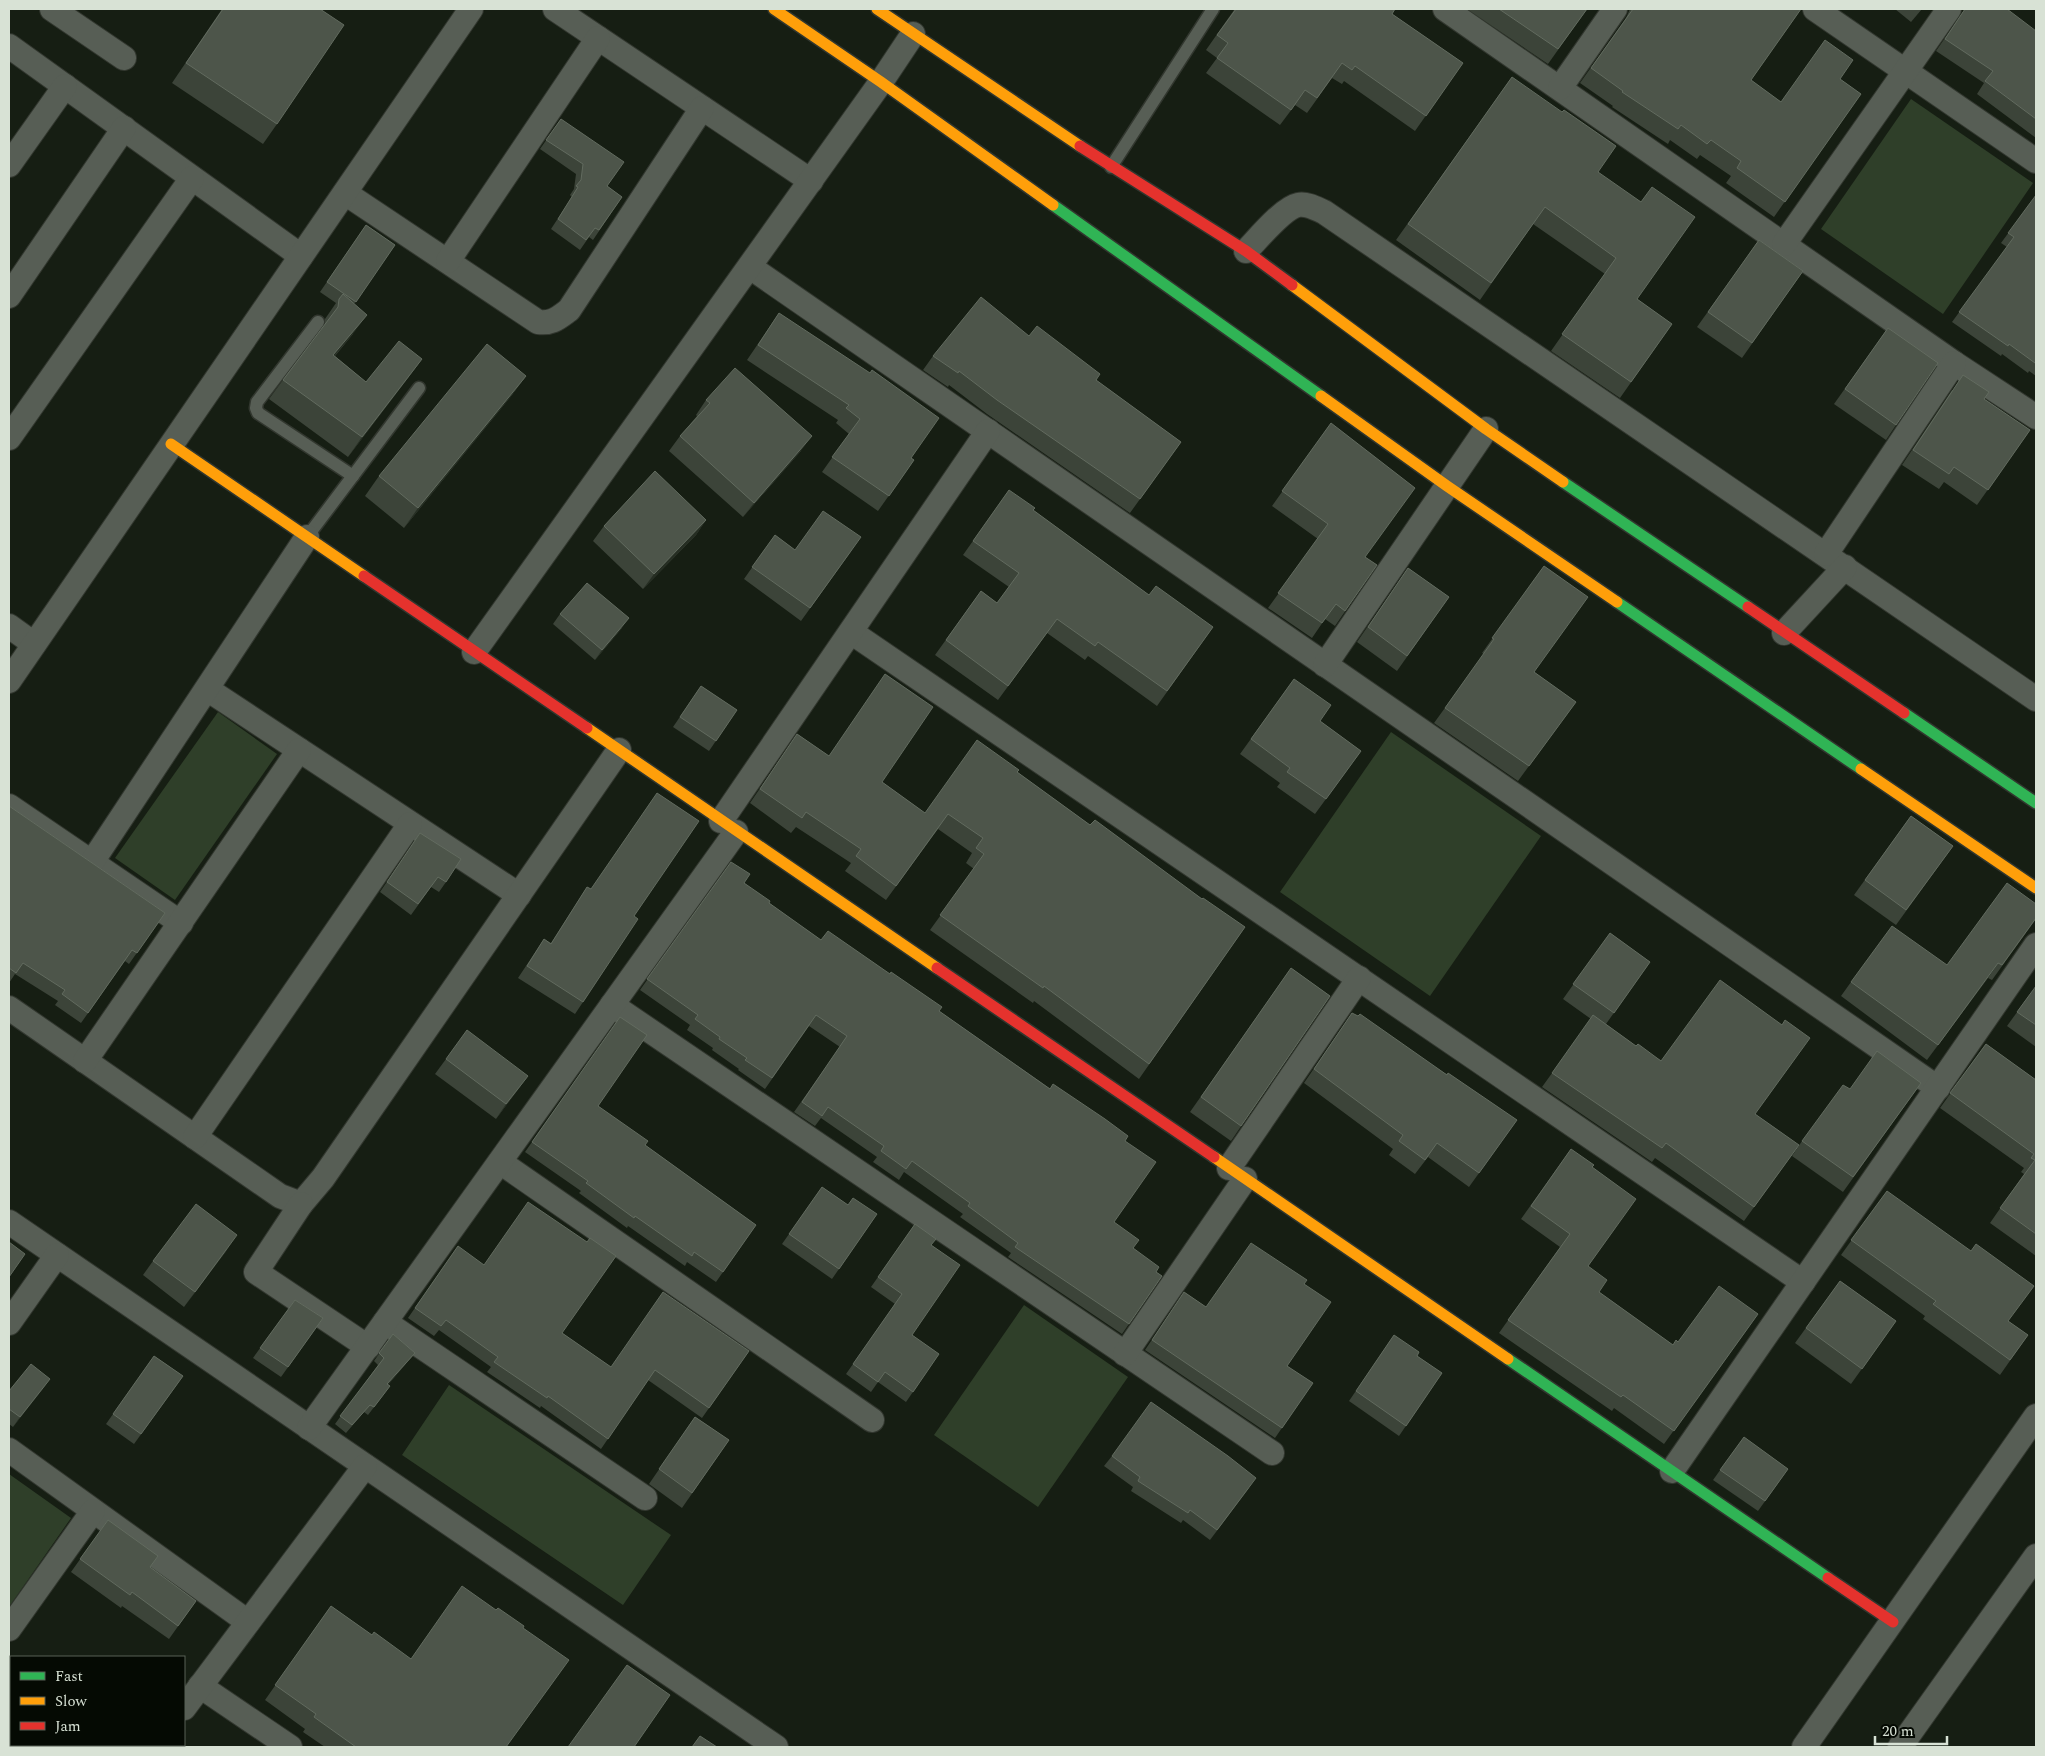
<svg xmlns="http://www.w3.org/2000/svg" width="2045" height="1756" viewBox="0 0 2045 1756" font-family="Spectral,serif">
  <rect width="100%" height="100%" fill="#161e13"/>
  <!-- green -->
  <g fill="#2f3f29">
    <path d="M1911,99L2033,183L1943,314L1821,229Z"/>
    <path d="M218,712L277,754L175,900L115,858Z"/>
    <path d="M1391,732L1541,836L1430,996L1280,892Z"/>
    <path d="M1024,1305L1128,1377L1038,1507L934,1435Z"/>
    <path d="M449,1385L671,1535L623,1605L402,1455Z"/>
    <path d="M9,1474L71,1518L9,1607Z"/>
  </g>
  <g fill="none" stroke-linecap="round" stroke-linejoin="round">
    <!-- lane casing -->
    <g stroke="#32372f" stroke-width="15">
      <g id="lane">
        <path d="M1111,167L1213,9"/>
        <path d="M318,322L257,402L256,408L258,413L353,476"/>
        <path d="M307,537L419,388"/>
      </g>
    </g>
    <!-- street casing -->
    <g stroke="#32372f" stroke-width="26">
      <g id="street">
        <path d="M52,9L124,58"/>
        <path d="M555,9L811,181"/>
        <path d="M1445,9L1954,363L2036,417"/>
        <path d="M1815,9L2036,161"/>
        <path d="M9,46L301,256"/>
        <path d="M1560,88L1615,9"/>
        <path d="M9,165L65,86"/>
        <path d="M345,193L538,322C552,324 558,318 569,310L702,108"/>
        <path d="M1784,244L1949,9"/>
        <path d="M1246,251C1257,240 1283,208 1298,205C1307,203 1317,209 1324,212L2036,699"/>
        <path d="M448,261L598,38"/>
        <path d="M750,267L1938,1088"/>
        <path d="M9,296L124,128"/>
        <path d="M9,438L192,178"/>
        <path d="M1826,554L1954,363"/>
        <path d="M9,626L34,644"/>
        <path d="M851,632L1803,1282"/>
        <path d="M1784,633L1845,567"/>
        <path d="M474,652L881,82L913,34"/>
        <path d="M1325,665L1486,429"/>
        <path d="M9,681L471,9"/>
        <path d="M207,689L519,895"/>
        <path d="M9,806L181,923"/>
        <path d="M721,821L988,431"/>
        <path d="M92,862L307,537"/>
        <path d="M612,1005L1272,1453"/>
        <path d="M9,1008L280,1196L301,1204L323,1178L619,750"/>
        <path d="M85,1061L299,750"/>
        <path d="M195,1137L410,824"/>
        <path d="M500,1162L872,1420"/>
        <path d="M1229,1168L1359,978"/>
        <path d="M301,1204L256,1272L368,1347"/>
        <path d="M9,1222L776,1747"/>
        <path d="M385,1322L645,1498"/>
        <path d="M9,1323L57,1255"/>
        <path d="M1125,1354L1245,1179"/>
        <path d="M309,1428L736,832"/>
        <path d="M9,1450L248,1622"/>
        <path d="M1672,1471L2036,945"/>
        <path d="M9,1629L93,1511"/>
        <path d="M200,1686L290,1747"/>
        <path d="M184,1708L365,1466"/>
        <path d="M154,1747L156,1745"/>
        <path d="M1804,1747L2036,1416"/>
        <path d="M1900,1747L2036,1556"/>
      </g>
    </g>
    <!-- fast casing -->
    <g stroke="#32372f" stroke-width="14">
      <g id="fast">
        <path d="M1053,205L1321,396"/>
        <path d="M1563,482L1748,607"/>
        <path d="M1617,602L1861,769"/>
        <path d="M1904,713L2036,803"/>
        <path d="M1508,1359L1828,1578"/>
      </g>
    </g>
    <!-- slow casing -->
    <g stroke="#32372f" stroke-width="14">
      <g id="slow">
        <path d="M774,9L881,82L1053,205"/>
        <path d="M877,9L1080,146"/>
        <path d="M1292,285L1486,429L1563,482"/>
        <path d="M1321,396L1447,486L1617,602"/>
        <path d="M171,444L364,576"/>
        <path d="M587,728L937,968"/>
        <path d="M1861,769L2036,888"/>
        <path d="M1214,1157L1508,1359"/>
      </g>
    </g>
    <!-- jam casing -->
    <g stroke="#32372f" stroke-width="14">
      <g id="jam">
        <path d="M1080,146L1246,251L1292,285"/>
        <path d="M364,576L587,728"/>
        <path d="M1748,607L1904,713"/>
        <path d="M937,968L1214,1157"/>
        <path d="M1828,1578L1893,1622"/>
      </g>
    </g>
    <!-- lane -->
    <use href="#lane" stroke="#575e55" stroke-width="12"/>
    <!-- street -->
    <use href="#street" stroke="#575e55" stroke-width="24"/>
    <!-- fast -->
    <use href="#fast" stroke="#30b455" stroke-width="11"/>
    <!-- slow -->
    <use href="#slow" stroke="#ff9f0a" stroke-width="11"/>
    <!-- jam -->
    <use href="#jam" stroke="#e5322d" stroke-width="11"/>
  </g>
  <!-- wall -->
  <g fill="#3c4439">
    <path d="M222,9H320L277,124L263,144L172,83Z"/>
    <path d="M1232,9H1395L1392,14L1463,63L1415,131L1344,81L1342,84L1332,78L1307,113L1295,105L1280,125L1206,73L1217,58L1206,50L1234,10Z"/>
    <path d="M1467,9H1587L1548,64Z"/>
    <path d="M1630,9H1801L1751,80L1781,102L1840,79L1861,94L1774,217L1726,183L1731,176L1700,155L1697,159L1670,140L1668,144L1612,107L1613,106L1580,83L1626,18Z"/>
    <path d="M1895,9H1922L1911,22Z"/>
    <path d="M1965,9L2036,31V138L1977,94L1984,83L1936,51Z"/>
    <path d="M1512,77L1598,172L1637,299L1672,324L1620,398L1551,351L1605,274L1533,224L1480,300L1396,240Z"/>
    <path d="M561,119L607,186L622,197L593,240L589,237L580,250L551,229L572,197L570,195L574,189L576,174L540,149Z"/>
    <path d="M2036,195V376L2029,371L2028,373L2002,354L2001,356L1952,322L2007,247L2001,243Z"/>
    <path d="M366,225L395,245L354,304L353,334L335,356L366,382L422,359L408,378L348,457L269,399L283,380L325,325V319L336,303L320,292Z"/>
    <path d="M1759,240L1803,271L1742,358L1697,327Z"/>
    <path d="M779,313L911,458L914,460L878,511L822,472L849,434L836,423L838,420L747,360Z"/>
    <path d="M1888,328L1896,425L1886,440L1834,404Z"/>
    <path d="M1029,336L1096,380L1181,442L1130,513L987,414L949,385L948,387L923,370L933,356Z"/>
    <path d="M526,376L512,395L404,528L365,496L379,476Z"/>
    <path d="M1952,390L1984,399L2030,430L1977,505L1944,482L1939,489L1902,465Z"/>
    <path d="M706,400L801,451L743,517L669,451L680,436L697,416L696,415Z"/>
    <path d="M1331,423L1365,557L1377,565L1335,626L1325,619L1312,638L1268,608L1318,539L1272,506Z"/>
    <path d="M1009,490L1033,510L1149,595L1213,627L1157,706L1088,656L1085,660L1047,633L998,700L935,655L981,591L997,603L1009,587L963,555Z"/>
    <path d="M706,520L696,535L643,589L593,541L604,526Z"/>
    <path d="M775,535L795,550H852L801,621L744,579Z"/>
    <path d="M1544,566L1534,672L1576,702L1518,781L1434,723L1484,654L1482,653Z"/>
    <path d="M1408,568L1449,597L1397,671L1357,642Z"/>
    <path d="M560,614L622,628L595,660L553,624Z"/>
    <path d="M1294,679L1320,721L1361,751L1315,814L1277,787L1280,783L1240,754Z"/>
    <path d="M701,686L737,710L709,751L673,727Z"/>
    <path d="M797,734L829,756L882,782L925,813L1017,772L1090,825L1245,927L1139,1079L1034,1001L1033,1003L930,930L974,869L966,863L972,853L938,829L886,900L845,871L851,863L796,827L791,833L750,803Z"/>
    <path d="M9,806L165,913L129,964L125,961L81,1023L55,1005L58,1001L15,974L9,983Z"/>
    <path d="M1911,816L1953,846L1896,925L1854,895Z"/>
    <path d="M420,833L446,882L439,892L431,887L411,915L380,892Z"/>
    <path d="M731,862L744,883L769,903L821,940L939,1011L1125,1141L1114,1222L1133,1248L1156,1272L1162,1276L1122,1334L1008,1257L1011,1253L960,1217L963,1214L904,1172L899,1180L873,1162L877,1157L821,1118L815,1126L794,1112L840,1047L809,1026L765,1089L738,1070L739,1069L712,1050L713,1048L687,1030L690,1025L640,990Z"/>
    <path d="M587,887L634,916L583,1002L575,1014L518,978L544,939L551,943Z"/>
    <path d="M2036,919L1992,980L1988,978L1927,1060L1841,996L1851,982L1947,965Z"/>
    <path d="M1610,933L1650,962L1606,1024L1636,1046L1755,1114L1799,1145L1744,1221L1655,1158L1652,1162L1542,1087L1591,1019L1563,999Z"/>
    <path d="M1291,968L1330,996L1231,1141L1190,1112Z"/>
    <path d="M2036,986V1047L2007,1026Z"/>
    <path d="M1352,1013L1517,1120L1469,1187L1428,1157L1415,1174L1389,1155L1393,1149L1304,1083Z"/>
    <path d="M620,1017L598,1106L645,1145L756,1225L716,1282L687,1262L685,1266L628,1226L627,1228L579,1193L581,1191L525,1152Z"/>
    <path d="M1986,1044L2036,1080V1256L1990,1223L2024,1174L2021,1172L2024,1168L1940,1108Z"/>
    <path d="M446,1059L528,1076L496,1119L435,1074Z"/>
    <path d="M1921,1083L1843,1192L1792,1156L1802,1141L1850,1089Z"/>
    <path d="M1571,1149L1592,1167L1588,1267L1599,1292L1673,1345L1678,1342L1758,1314L1664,1444L1614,1408L1612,1411L1499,1333L1560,1247L1521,1219Z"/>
    <path d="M822,1187L848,1205L877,1214L832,1279L782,1244Z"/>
    <path d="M1887,1191L2008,1321L2028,1335L2000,1375L1923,1319L1925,1316L1841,1255Z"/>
    <path d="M915,1224L931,1245L912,1335L939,1354L906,1402L878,1382L871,1392L846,1374L895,1304L871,1287Z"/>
    <path d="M458,1246L562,1333L611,1367L749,1351L702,1418L648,1380L601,1449L541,1406L540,1408L487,1372L491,1367L439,1330L434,1336L408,1318Z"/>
    <path d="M227,1250L184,1307L143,1275L153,1261Z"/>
    <path d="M1840,1281L1896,1321L1851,1384L1795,1343Z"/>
    <path d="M1304,1284L1287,1366L1313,1383L1275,1438L1145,1350L1184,1292L1206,1307Z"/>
    <path d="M295,1300L323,1318L281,1377L253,1358Z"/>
    <path d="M393,1334L415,1353L409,1360L388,1385L384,1394L368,1415L364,1412L346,1433L335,1424L378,1365L374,1361Z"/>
    <path d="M1394,1335L1417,1356L1442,1373L1399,1436L1349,1401Z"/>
    <path d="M154,1356L183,1376L134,1444L106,1424Z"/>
    <path d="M50,1379L13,1427L9,1424V1391Z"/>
    <path d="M695,1417L729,1440L682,1508L649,1484Z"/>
    <path d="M1744,1437L1788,1469L1758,1511L1713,1480Z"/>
    <path d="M1112,1456L1249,1488L1210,1540L1183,1520L1181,1523L1131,1491L1133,1487L1104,1466Z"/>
    <path d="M108,1520L150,1567L196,1601L169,1639L122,1606L121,1608L71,1572Z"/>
    <path d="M331,1606L372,1635L411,1659L496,1610L523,1628L507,1747H325L303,1732L305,1729L265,1700Z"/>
  </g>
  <!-- shaded-wall -->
  <g fill="#262e23">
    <path d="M367,315L353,334L319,374L333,355Z"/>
    <path d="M422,359L408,378L348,457L362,437Z"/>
    <path d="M526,376L512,395L404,528L418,508Z"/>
    <path d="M812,436L801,451L743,517L754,503Z"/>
    <path d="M706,520L696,535L643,589L654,574Z"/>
    <path d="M629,618L622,628L595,660L602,650Z"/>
    <path d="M1998,963L1988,978L1927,1060L1938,1045Z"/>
    <path d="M528,1076L517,1091L496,1119L506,1104Z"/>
    <path d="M237,1235L227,1250L184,1307L195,1292Z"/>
    <path d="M415,1353L409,1360L382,1392L387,1384Z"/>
    <path d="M50,1379L43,1389L13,1427L20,1417Z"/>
  </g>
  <!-- building -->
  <g fill="#4d554a" stroke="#626b5f">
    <path d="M223,9H320L344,25L277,124L186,63Z"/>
    <path d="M1236,9H1395L1392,14L1463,63L1426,116L1355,66L1352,70L1342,63L1317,98L1305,90L1291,110L1217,58L1228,43L1217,35Z"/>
    <path d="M1499,9H1587L1558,49Z"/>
    <path d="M1633,9H1801L1751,80L1781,102L1825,40L1853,60L1840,79L1861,94L1785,202L1737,168L1741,161L1711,140L1707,144L1681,125L1678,129L1622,92L1623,91L1591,68Z"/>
    <path d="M1965,9H2007L2036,31V119L1985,81L1993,71L1945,39Z"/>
    <path d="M1512,77L1562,112L1564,110L1616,146L1598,172L1641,202L1652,187L1695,217L1637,299L1672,324L1631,382L1562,334L1616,258L1545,207L1491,283L1408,224Z"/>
    <path d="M561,119L624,162L607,186L622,197L599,230L595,228L586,240L558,219L578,187L576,186L581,180L583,164L546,140Z"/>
    <path d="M2036,195V361L2035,363L2009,344L2008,346L1959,312L2014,237L2008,233Z"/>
    <path d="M366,225L395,245L356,302L327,282Z"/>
    <path d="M1759,240L1803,271L1752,343L1708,312Z"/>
    <path d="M343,294L367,315L333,355L366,382L399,341L422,359L362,437L283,380L338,307L339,299Z"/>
    <path d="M981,297L1029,336L1037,326L1100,374L1096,380L1181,442L1140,499L997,400L959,371L958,373L933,356Z"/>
    <path d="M779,313L870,373L872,370L939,418L911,458L914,460L889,496L832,457L860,419L846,408L849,405L758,345Z"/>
    <path d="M1888,328L1938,363L1896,425L1845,389Z"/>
    <path d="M487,344L526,376L418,508L379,476Z"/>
    <path d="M735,368L812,436L754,503L680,436L710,403L706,400Z"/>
    <path d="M1963,375L1989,392L1984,399L2030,430L1988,490L1954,467L1949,474L1913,450Z"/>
    <path d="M1331,423L1415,488L1365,557L1377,565L1345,611L1336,604L1322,623L1278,593L1328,524L1282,491Z"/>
    <path d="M655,471L706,520L654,574L604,526Z"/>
    <path d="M1009,490L1035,508L1033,510L1149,595L1156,586L1213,627L1167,691L1098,642L1095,646L1057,619L1008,686L946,640L981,591L997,603L1019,573L973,541Z"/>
    <path d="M823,511L861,537L810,608L752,567L775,535L795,550Z"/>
    <path d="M1544,566L1588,597L1534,672L1576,702L1529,766L1445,708L1494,639L1492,638Z"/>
    <path d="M1408,568L1449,597L1407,656L1368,627Z"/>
    <path d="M587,583L629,618L602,650L560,614Z"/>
    <path d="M885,674L933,707L882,782L925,813L977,740L1019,770L1017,772L1090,825L1095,820L1202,899L1203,898L1245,927L1149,1064L1044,986L1043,988L940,915L984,854L976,848L983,838L948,814L896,886L856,856L861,849L806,812L802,818L760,789L797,734L829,756Z"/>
    <path d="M1294,679L1331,705L1320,721L1361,751L1326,799L1287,772L1290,768L1251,739Z"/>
    <path d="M701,686L737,710L716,741L680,717Z"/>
    <path d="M657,793L699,821L634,916L638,919L583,1002L527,966L544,939L551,944L587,887L591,889Z"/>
    <path d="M9,806L165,913L137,953L132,950L88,1013L62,994L65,990L23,963L16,973L9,968Z"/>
    <path d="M1911,816L1953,846L1906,910L1865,880Z"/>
    <path d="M420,833L461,859L446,882L438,877L418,904L387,882Z"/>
    <path d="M731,862L750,874L744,883L770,901L769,903L821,940L828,931L890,974L891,972L942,1007L939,1011L1050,1089L1053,1084L1105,1119L1128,1136L1125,1141L1156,1162L1114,1222L1139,1240L1133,1248L1159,1267L1156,1272L1162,1276L1129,1324L1015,1247L1018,1243L968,1206L970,1203L912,1161L906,1169L881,1151L884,1146L828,1107L822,1116L802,1102L847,1036L816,1015L772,1078L745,1060L747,1058L719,1039L720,1037L695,1019L698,1015L647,979Z"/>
    <path d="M2007,883L2036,904V918L2002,965L1998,963L1938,1045L1851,982L1892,926L1947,965Z"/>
    <path d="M1610,933L1650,962L1614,1013L1573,984Z"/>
    <path d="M1291,968L1330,996L1241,1126L1201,1097Z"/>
    <path d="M1720,980L1782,1025L1785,1020L1810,1038L1755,1114L1799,1145L1754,1207L1666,1143L1662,1148L1552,1073L1593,1015L1636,1046L1638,1044L1661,1061Z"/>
    <path d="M2036,986V1025L2017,1012Z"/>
    <path d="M1352,1013L1358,1016L1360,1014L1447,1075L1448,1073L1517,1120L1479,1173L1437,1143L1425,1160L1399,1141L1403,1135L1314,1069Z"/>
    <path d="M620,1017L647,1035L598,1106L648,1141L645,1145L756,1225L723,1272L694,1252L692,1256L635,1216L634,1218L586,1183L588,1181L532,1142Z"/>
    <path d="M467,1030L528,1076L506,1104L446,1059Z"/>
    <path d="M1986,1044L2036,1080V1234L2000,1208L2035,1160L2031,1158L2034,1154L1950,1093Z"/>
    <path d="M1877,1051L1921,1083L1853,1177L1802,1141L1843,1085L1850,1089Z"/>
    <path d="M1571,1149L1594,1165L1592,1167L1636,1199L1588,1266L1607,1280L1599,1292L1673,1345L1676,1340L1678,1342L1719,1286L1758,1314L1674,1431L1623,1395L1621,1397L1508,1320L1570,1234L1531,1206Z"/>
    <path d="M822,1187L848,1205L853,1198L877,1214L839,1269L789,1234Z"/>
    <path d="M1887,1191L1971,1251L1976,1244L2034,1286L2008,1321L2028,1335L2010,1360L1933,1304L1936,1301L1851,1240Z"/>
    <path d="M528,1202L587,1242L590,1238L616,1256L562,1333L611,1367L663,1292L749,1351L709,1408L655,1370L608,1439L548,1396L547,1398L494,1362L498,1357L446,1320L441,1326L415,1308L458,1246L484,1265Z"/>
    <path d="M196,1204L237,1235L195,1292L153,1261Z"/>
    <path d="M915,1224L936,1239L931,1245L960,1265L912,1335L939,1354L913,1392L885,1372L878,1382L853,1364L902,1294L878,1277Z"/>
    <path d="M9,1242L25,1254L9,1277Z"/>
    <path d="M1251,1243L1307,1280L1304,1284L1331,1302L1287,1366L1313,1383L1282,1428L1152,1340L1184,1292L1206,1307Z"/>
    <path d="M1840,1281L1896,1321L1862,1369L1806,1328Z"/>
    <path d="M295,1300L323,1318L288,1367L260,1348Z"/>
    <path d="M393,1334L415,1353L387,1384L390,1386L374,1407L370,1405L352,1425L340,1416L384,1358L379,1353Z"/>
    <path d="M1394,1335L1419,1352L1417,1356L1442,1373L1406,1426L1356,1391Z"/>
    <path d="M154,1356L183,1376L141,1434L113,1414Z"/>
    <path d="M31,1364L50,1379L20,1417L9,1409V1391Z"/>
    <path d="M1151,1402L1228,1456L1256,1478L1217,1530L1190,1510L1188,1513L1138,1481L1140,1477L1112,1456Z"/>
    <path d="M695,1417L729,1440L692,1493L659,1469Z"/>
    <path d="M1744,1437L1788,1469L1765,1501L1720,1470Z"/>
    <path d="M108,1520L158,1556L150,1567L196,1601L178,1626L132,1592L130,1595L80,1559Z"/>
    <path d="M462,1586L496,1610L498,1608L524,1626L523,1628L569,1660L506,1747H356L314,1717L316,1714L275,1685L331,1606L372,1635L374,1632L411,1659Z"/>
    <path d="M627,1665L670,1695L634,1747H568Z"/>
    <path d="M700,1736L717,1747H692Z"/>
  </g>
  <!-- border -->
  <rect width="2045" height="1756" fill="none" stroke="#d8e2d5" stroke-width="20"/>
  <!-- legend -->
  <rect x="10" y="1656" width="175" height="90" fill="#050a03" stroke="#596057"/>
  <rect x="20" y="1672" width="25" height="8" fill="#30b455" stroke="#596057"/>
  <text x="55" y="1681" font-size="15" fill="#d8e2d5">Fast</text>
  <rect x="20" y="1697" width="25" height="8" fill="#ff9f0a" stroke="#596057"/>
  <text x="55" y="1706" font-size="15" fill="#d8e2d5">Slow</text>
  <rect x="20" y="1722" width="25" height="8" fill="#e5322d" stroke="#596057"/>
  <text x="55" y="1731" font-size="15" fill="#d8e2d5">Jam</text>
  <!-- scale -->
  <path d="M1875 1736v8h72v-8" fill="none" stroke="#d8e2d5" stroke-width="2.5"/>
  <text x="1882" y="1736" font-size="15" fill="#d8e2d5" stroke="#050a03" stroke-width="4" paint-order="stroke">20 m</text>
</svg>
